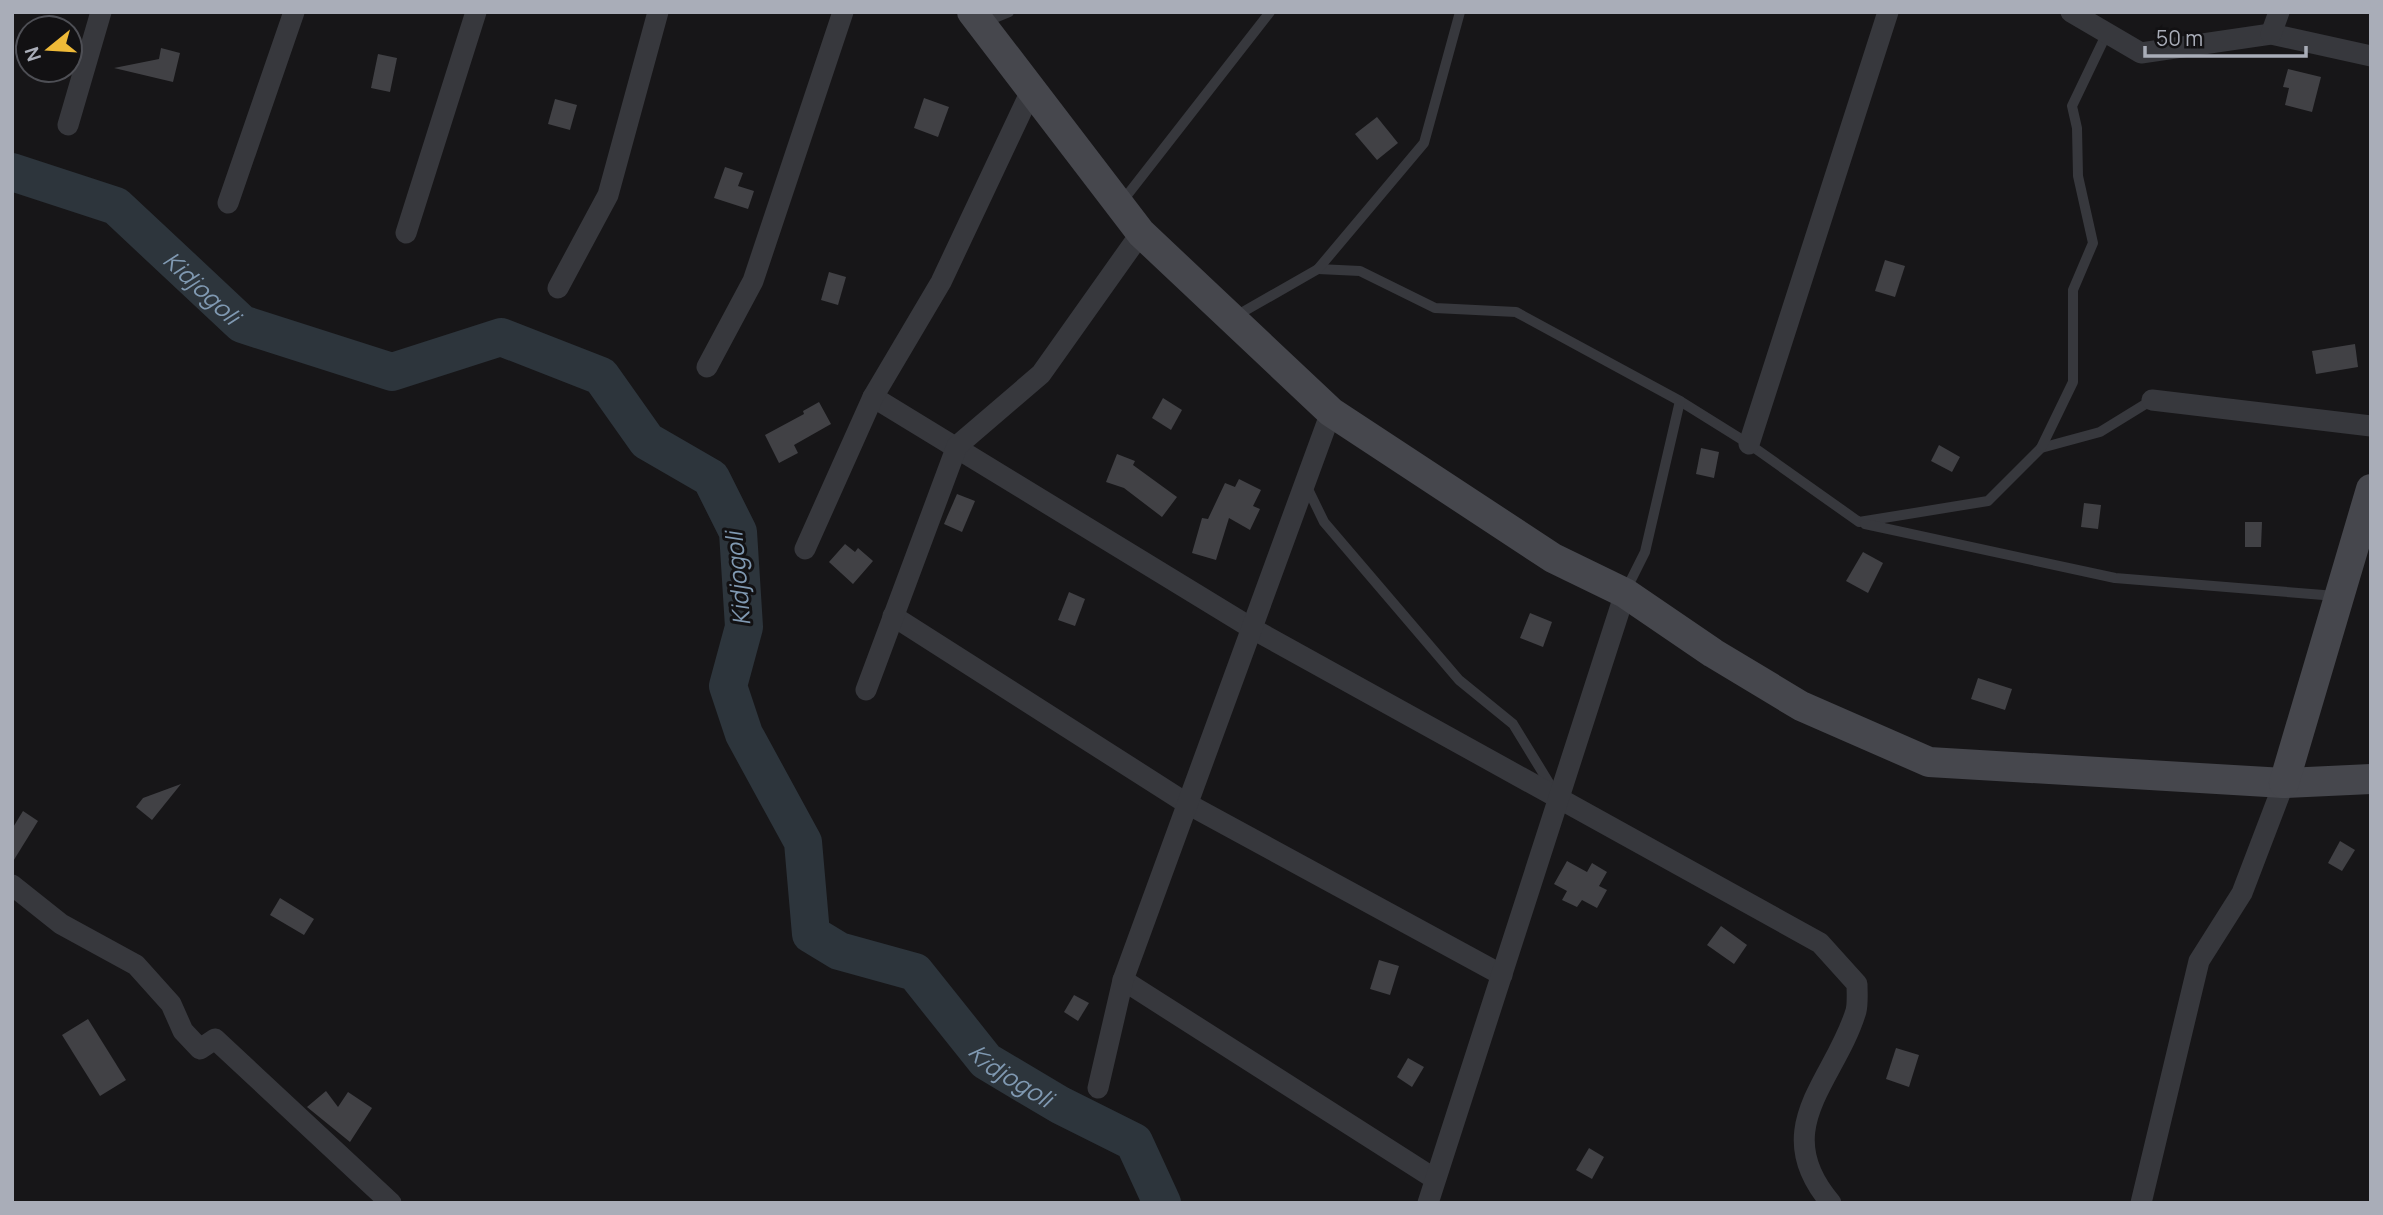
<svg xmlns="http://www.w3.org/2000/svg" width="2383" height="1215" viewBox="0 0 2383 1215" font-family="Manrope,sans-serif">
  <rect width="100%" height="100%" fill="#171618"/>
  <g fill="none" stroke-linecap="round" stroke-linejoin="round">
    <!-- river -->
    <path stroke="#2d353c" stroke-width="38" id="s1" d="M12,172L116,206L242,324L392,372L501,337L601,376L647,441L711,478L738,532L744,627L728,686L744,734L803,842L811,934L839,951L915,972L986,1061L1060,1105L1134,1142L1162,1203"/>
  </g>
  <!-- building -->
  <g fill="#414145">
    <path d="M161,48L180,53L173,82L114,68L159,59Z"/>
    <path d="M378,54L397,58L390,92L371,88Z"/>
    <path d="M2288,69L2321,77L2312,112L2285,105L2289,88L2283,87Z"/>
    <path d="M924,98L949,107L938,137L914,128Z"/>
    <path d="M555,99L577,105L570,130L548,124Z"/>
    <path d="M1377,117L1398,143L1377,160L1355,134Z"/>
    <path d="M725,167L743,173L738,186L754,191L748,209L714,198Z"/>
    <path d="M1885,260L1905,266L1895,297L1875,291Z"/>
    <path d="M829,272L846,277L838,305L821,300Z"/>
    <path d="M2355,344L2358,367L2316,374L2312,351Z"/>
    <path d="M1163,398L1182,410L1171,430L1152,418Z"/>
    <path d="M819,402L831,424L794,445L798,453L779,463L765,435L804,414L803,411Z"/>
    <path d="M1939,445L1960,457L1952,472L1931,461Z"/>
    <path d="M1701,448L1719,452L1714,478L1696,474Z"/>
    <path d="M1117,454L1135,461L1133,465L1177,497L1162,517L1124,488L1106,482Z"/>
    <path d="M1239,479L1261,490L1253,506L1260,509L1250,530L1229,518L1216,560L1192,553L1202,518L1208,519L1225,483L1235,487Z"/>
    <path d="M957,494L975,501L962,532L944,524Z"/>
    <path d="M2084,503L2101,505L2098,529L2081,527Z"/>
    <path d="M2245,522H2262L2261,547H2245Z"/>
    <path d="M845,544L855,552L858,548L873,561L853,584L829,562Z"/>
    <path d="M1863,552L1883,563L1868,593L1846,581Z"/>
    <path d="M1069,592L1085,599L1075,626L1058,620Z"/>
    <path d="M1530,613L1552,622L1543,647L1520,638Z"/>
    <path d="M1978,678L2012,689L2005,710L1971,699Z"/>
    <path d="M181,784L152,820L136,807L143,798Z"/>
    <path d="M23,811L38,821L12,863V829Z"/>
    <path d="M2340,841L2355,850L2342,871L2328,863Z"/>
    <path d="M1567,861L1587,872L1592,863L1607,872L1599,886L1607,890L1597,908L1582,900L1577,907L1562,900L1567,891L1554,884Z"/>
    <path d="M280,898L314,919L304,935L270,915Z"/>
    <path d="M1721,926L1747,945L1734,964L1707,945Z"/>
    <path d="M1379,960L1399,966L1390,995L1370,989Z"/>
    <path d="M1074,995L1089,1003L1078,1021L1064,1012Z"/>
    <path d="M88,1019L126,1080L100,1096L62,1035Z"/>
    <path d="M1896,1048L1919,1055L1909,1087L1886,1079Z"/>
    <path d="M1408,1058L1424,1067L1412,1087L1397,1077Z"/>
    <path d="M326,1091L338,1107L348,1092L372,1108L350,1142L307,1107Z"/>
    <path d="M1589,1148L1604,1157L1592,1179L1576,1170Z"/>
  </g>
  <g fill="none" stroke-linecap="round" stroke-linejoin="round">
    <!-- lane -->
    <g stroke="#37383d" stroke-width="10">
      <path d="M982,23L1009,12"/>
      <path d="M1121,203L1270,12"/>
      <path d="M1318,269L1360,271L1435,308L1516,312L1680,401L1749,444L1859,522L1988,501L2041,448L2100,432L2152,400"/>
      <path d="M1234,317L1318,269L1424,143L1460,12"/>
      <path d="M2041,448L2073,382V290L2093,243L2078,176L2077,128L2072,106L2107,33"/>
      <path d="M1306,485L1324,522L1459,680L1513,724L1554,791"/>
      <path d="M1865,524L2115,578L2336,596"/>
      <path d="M1626,590L1645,552L1680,401"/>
    </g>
    <!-- street -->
    <g stroke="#37383d" stroke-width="21">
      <path d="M2071,12L2141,53L2271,34L2371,56"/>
      <path d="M2271,34L2279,12"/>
      <path d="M68,125L101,12"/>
      <path d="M228,203L294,12"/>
      <path d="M406,233L476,12"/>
      <path d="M558,288L608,195L658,12"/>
      <path d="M707,367L753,281L843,12"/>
      <path d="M873,397L1253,629L1820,943L1857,984C1857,992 1858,1003 1856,1011C1835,1081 1767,1128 1831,1203"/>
      <path d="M2152,400L2371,426"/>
      <path d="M1749,444L1888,12"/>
      <path d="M805,549L873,397L941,282L1032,89"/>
      <path d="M893,616L1186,803L1502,975"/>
      <path d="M866,690L957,446L1041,374L1141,233"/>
      <path d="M12,885L61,924L136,965L171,1004L183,1031L200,1049L215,1039L391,1203"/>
      <path d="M1123,980L1435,1179"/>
      <path d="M1098,1088L1123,980L1331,412"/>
      <path d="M1428,1203L1625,593"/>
      <path d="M2141,1203L2199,961L2242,893L2284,783"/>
    </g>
    <!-- secondary -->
    <g stroke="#46474d" stroke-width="30">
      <path d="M972,12L1141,233L1331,412L1553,558L1625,593L1713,653L1801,706L1929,762L2284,783L2371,779"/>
      <path d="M2284,783L2371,489"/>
    </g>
  </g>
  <g text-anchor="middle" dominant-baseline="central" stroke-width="6" stroke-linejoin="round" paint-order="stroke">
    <!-- water labels -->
    <g font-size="24" font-style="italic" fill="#8099b2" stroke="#121113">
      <text stroke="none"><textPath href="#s1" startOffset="228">Kidjogoli</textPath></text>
      <text transform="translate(737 579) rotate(-95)">Kidjogoli</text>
      <text stroke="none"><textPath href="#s1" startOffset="1552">Kidjogoli</textPath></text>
    </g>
  </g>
  <!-- border -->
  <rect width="2383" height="1215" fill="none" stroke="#a9adb8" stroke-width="28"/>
  <!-- north arrow -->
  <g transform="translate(49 49) rotate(252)"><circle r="33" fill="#121113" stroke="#4e4f55" stroke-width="2"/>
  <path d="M0-5L12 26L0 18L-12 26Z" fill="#efba38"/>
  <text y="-10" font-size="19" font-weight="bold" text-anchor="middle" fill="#a9adb8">N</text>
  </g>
  <!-- scale -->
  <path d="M2145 46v10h161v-10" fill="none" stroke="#a9adb8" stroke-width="3.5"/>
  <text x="2156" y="46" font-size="21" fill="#a9adb8" stroke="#121113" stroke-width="5" paint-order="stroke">50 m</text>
</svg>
